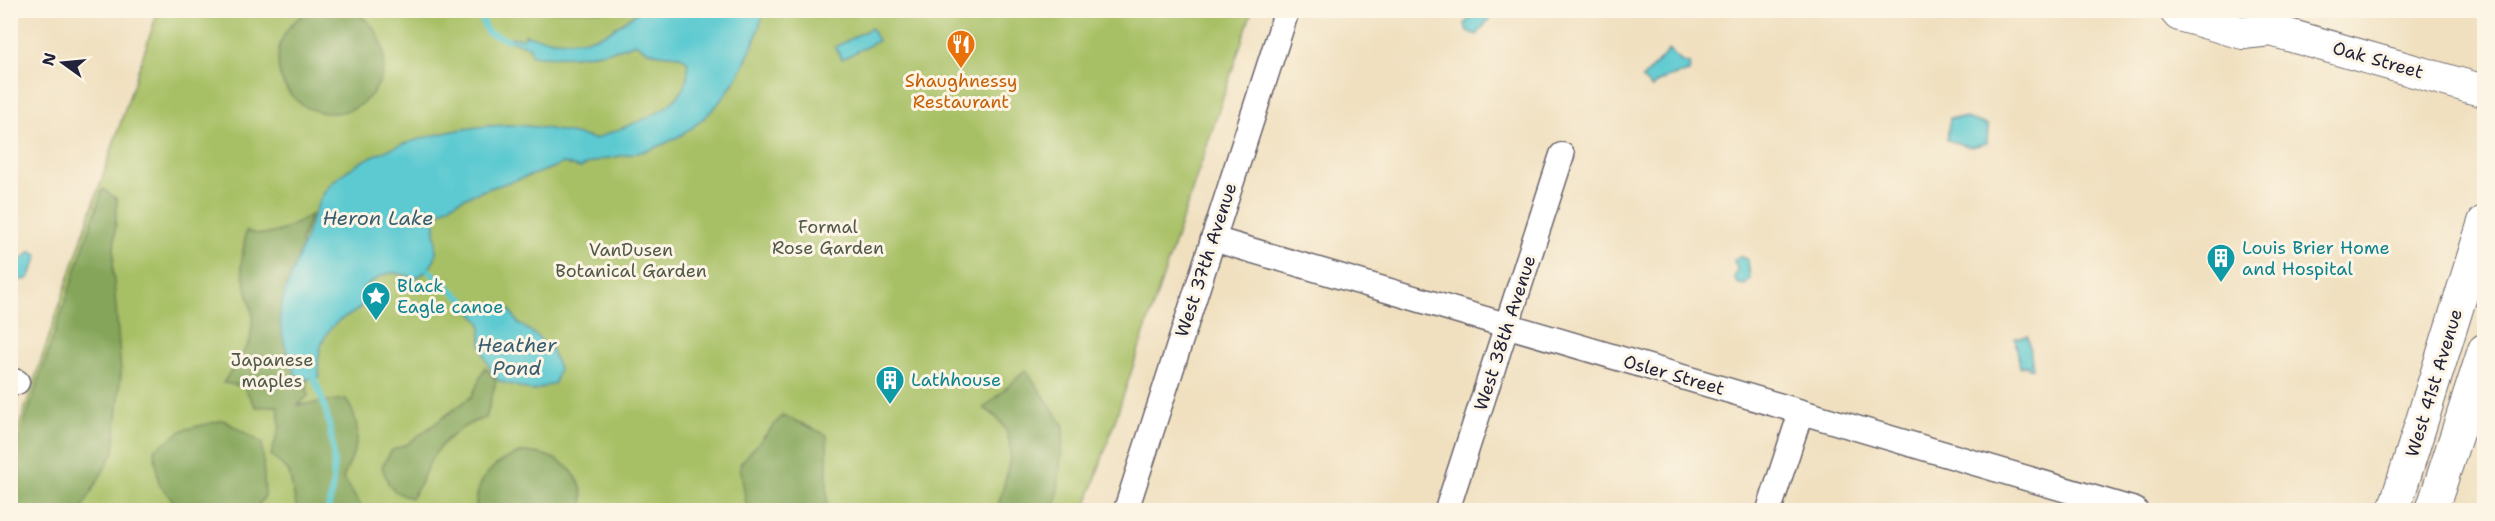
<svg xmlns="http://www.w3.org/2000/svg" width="2495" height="521" viewBox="0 0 2495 521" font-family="'Shantell Sans',sans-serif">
  <rect width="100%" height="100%" fill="#fcf5e5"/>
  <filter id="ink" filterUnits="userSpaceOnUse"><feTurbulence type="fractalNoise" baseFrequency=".0167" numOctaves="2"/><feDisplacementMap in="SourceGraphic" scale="12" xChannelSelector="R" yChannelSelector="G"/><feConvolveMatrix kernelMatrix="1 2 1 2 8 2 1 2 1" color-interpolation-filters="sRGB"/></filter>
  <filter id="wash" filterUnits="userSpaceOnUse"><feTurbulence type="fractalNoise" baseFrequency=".008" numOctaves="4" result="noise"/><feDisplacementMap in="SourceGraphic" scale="24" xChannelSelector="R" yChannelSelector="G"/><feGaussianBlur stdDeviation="1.35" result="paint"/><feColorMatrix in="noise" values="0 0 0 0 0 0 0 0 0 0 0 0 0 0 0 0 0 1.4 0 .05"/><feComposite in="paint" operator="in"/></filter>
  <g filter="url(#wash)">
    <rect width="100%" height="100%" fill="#f0e0c0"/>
    <!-- green -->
    <path fill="#a7c065" stroke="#647150" stroke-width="1.5" d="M158,11H1252L1085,510H11V450Z"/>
    <!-- forest -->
    <g fill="#85a65a" stroke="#54644a" stroke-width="1.5">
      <circle cx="331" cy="60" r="53"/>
      <path d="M103,189L117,199L113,269L121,372L114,452L81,510H11V463Z"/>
      <path d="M311,215L300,243L308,256L305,360L308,396L298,405L346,399C365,429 357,447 343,478L361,506L360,510H297L289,472L271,455L280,426L278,406L256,407L243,386L223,383L250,342L253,316L241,266L246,231C273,240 287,228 311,215Z"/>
      <path d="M485,367L496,381L486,418C465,423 442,440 431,460C424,473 420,488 411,498C391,493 387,484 382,466L392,450L406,445L472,396Z"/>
      <path d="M1026,370L1064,426L1057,499L1053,510H997C1007,471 1026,433 984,408Z"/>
      <path d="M783,415L827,435V510H747L740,464Z"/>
      <path d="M223,420L262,443L265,496L255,510H181L159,484L154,450L183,430Z"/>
      <path d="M523,452C557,453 587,472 583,510H476C475,479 494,460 523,452Z"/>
    </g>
    <!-- water -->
    <g fill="#5dcad1" stroke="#407686" stroke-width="1.5">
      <path d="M639,11H764C746,77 711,133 641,152C620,157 599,157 580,168L563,163C522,183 471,186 435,216C433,245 446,261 416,278C386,269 387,272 363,288C362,293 363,302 361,306C355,315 344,316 337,322C321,336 315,358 320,377L308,379L296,375C289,357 281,337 280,317C280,299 294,270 300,252C308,233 316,200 330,185C368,146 456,126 509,125C536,125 568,132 595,139C628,123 696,111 687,61L680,56L659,54L646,50L635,43C611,55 559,59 531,55L530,47L508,40L512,37L522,39L525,35C550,41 585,45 608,32C619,26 629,17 639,11Z"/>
      <path d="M1475,11H1495L1477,35L1467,31L1465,24Z"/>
      <path d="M871,28L878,41L842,59L835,47Z"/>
      <path d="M1669,50L1682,62L1690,64L1689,72C1678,76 1660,76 1652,88L1642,79Z"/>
      <path d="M1950,118H1965L1988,125L1987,143L1971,147L1947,140Z"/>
      <path d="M29,252H32L38,256L29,278L24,280L11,278V261L23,259Z"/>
      <path d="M1739,256L1748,260L1750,279L1745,285L1739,284L1734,278L1737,269L1734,261Z"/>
      <path d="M490,306L510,310L518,323L533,333L551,349L559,368L555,383L533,391L499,381L492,372L485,358L481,343V324L471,311L472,307Z"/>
      <path d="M2028,336L2033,368H2029L2028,365L2020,367L2015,338Z"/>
    </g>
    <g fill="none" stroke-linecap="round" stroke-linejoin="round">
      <!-- stream -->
      <g stroke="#5dcad1" stroke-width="6">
        <path d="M485,10L483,23L487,32L508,40"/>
        <path d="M429,271L472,307"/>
        <path d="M314,378C332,420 340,465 328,510"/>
      </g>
    </g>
  </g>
  <g filter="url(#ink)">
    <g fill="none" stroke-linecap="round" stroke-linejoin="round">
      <!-- minor casing -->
      <g stroke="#6a646a" stroke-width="27">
        <g id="minor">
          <path d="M1213,239L2135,510"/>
          <path d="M10,380L17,382"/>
          <path d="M1126,510L1287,10"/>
          <path d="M1447,510L1562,155"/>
          <path d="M1769,510L1801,412"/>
        </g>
      </g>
      <!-- major casing -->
      <g stroke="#6a646a" stroke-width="34">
        <g id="major">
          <path d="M2175,10L2179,15L2243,33L2271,30L2484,91"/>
          <path d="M2394,510L2484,222"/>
          <path d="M2432,510L2484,350"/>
        </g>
      </g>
      <!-- minor -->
      <use href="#minor" stroke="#fff" stroke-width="24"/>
      <!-- major -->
      <use href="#major" stroke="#fff" stroke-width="32"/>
    </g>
  </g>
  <!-- icons -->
  <defs>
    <g id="restaurant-pin" transform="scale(1.5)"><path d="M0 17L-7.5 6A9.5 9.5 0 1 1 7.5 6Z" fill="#e8710a" stroke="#fcf5e5"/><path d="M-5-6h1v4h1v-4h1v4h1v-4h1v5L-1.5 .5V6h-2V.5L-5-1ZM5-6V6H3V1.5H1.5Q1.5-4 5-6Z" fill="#fff"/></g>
    <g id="building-pin" transform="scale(1.5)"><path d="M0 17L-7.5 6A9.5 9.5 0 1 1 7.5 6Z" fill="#0f9aa8" stroke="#fcf5e5"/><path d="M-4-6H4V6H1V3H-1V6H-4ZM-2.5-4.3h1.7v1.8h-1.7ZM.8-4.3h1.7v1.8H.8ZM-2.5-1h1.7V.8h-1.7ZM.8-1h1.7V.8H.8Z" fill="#fff"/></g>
    <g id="sight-pin" transform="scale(1.5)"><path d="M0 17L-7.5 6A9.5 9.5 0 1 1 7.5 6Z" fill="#0f9aa8" stroke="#fcf5e5"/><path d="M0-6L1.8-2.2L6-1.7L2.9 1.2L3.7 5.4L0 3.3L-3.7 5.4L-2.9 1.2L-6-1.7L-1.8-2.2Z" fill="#fff"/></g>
  </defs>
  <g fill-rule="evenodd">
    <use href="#restaurant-pin" x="961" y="44"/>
    <use href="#building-pin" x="2221" y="258"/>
    <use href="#sight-pin" x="376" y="296"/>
    <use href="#building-pin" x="890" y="380"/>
  </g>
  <g text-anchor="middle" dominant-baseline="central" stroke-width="6" stroke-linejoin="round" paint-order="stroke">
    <!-- street labels -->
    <g font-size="18" fill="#22223b" stroke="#fcf5e5">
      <text transform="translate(2378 60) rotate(16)">Oak Street</text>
      <text transform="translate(1206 260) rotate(-72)">West 37th Avenue</text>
      <text transform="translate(1505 333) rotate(-72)">West 38th Avenue</text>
      <text transform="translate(1674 375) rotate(16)">Osler Street</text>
      <text transform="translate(2434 383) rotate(-73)">West 41st Avenue</text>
    </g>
    <!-- food labels -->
    <g font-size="18" fill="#c56008" stroke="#fcf5e5">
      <text x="961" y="81">Shaughnessy<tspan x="961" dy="21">Restaurant</tspan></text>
    </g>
    <!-- park labels -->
    <g font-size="18" fill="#51594a" stroke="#fcf5e5">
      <text x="828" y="227">Formal<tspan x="828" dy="21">Rose Garden</tspan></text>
      <text x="631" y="250">VanDusen<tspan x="631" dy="21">Botanical Garden</tspan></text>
      <text x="272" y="360">Japanese<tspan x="272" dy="21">maples</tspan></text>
    </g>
    <!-- culture labels -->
    <g font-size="18" fill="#0d838f" stroke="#fcf5e5" text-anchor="start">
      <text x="2242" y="248">Louis Brier Home<tspan x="2242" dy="21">and Hospital</tspan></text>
      <text x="397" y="286">Black<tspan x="397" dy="21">Eagle canoe</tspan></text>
      <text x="911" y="380">Lathhouse</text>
    </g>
    <!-- water labels -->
    <g font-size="20" font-style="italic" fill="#375d70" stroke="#fcf5e5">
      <text x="378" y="218">Heron Lake</text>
      <text x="517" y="345">Heather<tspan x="517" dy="23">Pond</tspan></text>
    </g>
  </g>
  <!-- margin -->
  <rect width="2495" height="521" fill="none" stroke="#fcf5e5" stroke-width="36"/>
  <!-- north arrow -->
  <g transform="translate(63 63) rotate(285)" stroke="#fcf5e5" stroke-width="4.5" paint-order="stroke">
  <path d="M0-4.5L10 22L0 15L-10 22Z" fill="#22223b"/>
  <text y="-9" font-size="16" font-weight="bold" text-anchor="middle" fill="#22223b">N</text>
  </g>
</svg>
